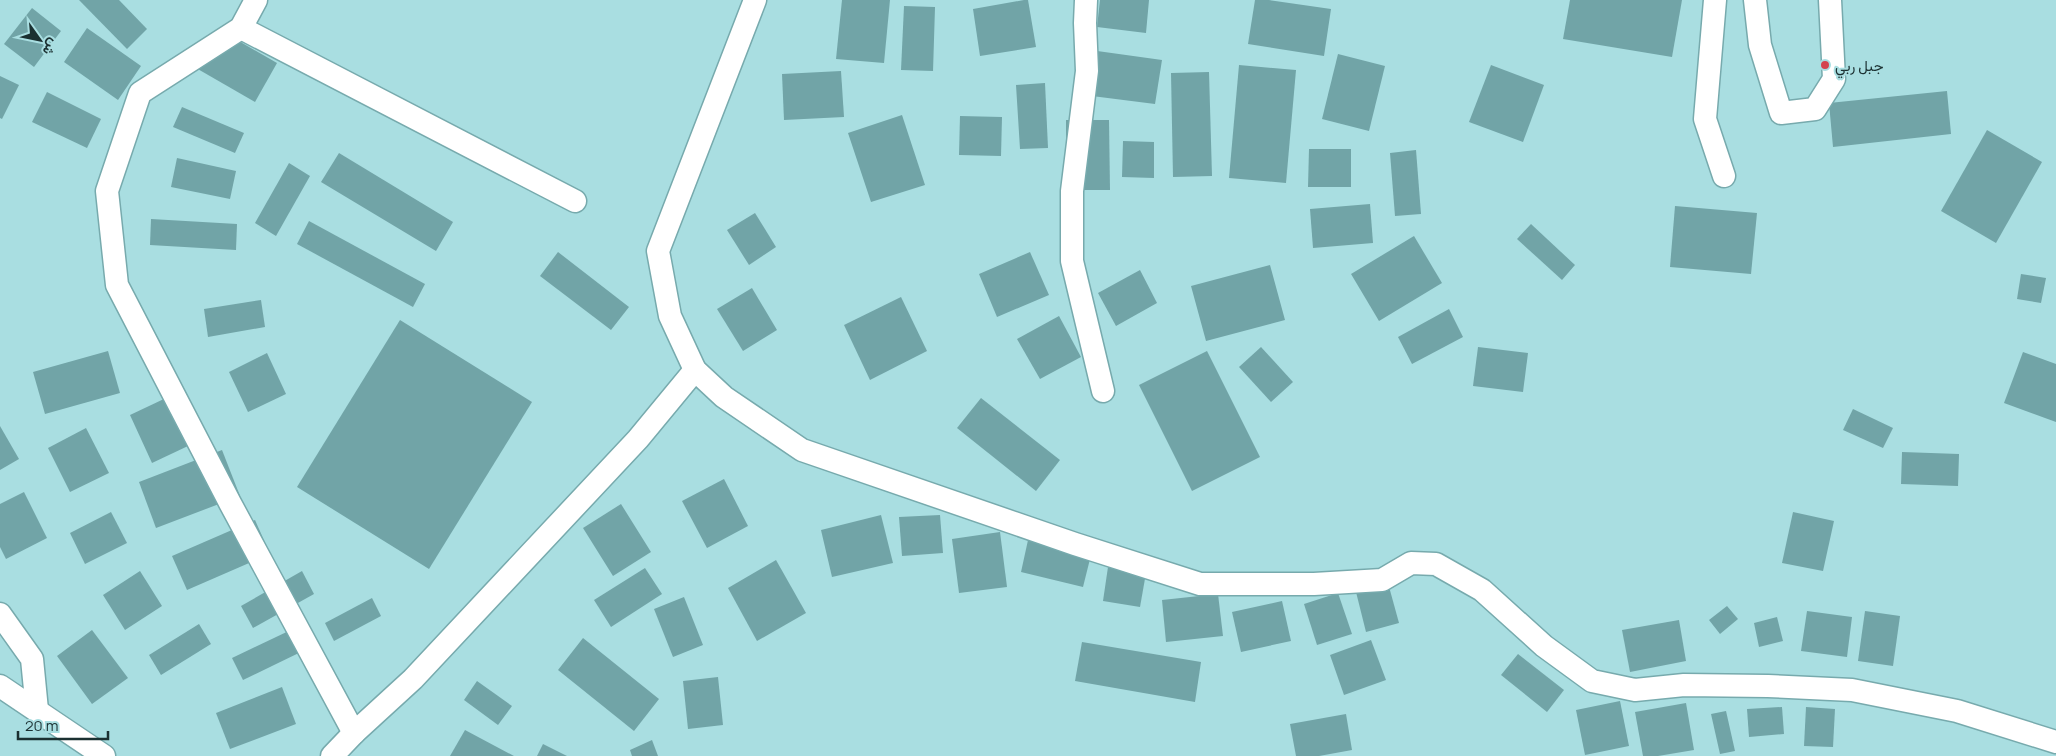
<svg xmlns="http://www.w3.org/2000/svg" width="2056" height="756" viewBox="0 0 2056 756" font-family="Manrope,Vazirmatn,sans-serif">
  <rect width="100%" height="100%" fill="#a9dee1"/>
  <!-- building -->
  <g fill="#71a4a7">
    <path d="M79,0H119L147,29L127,49Z"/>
    <path d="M842,0H890L884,63L836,59Z"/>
    <path d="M1024,0H1028L1036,47L980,56L973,9Z"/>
    <path d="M1100,0H1149L1146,33L1097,27Z"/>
    <path d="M1255,0H1269L1331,9L1324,56L1248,44Z"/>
    <path d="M1570,0H1682L1672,57L1563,39Z"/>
    <path d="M904,6L935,7L933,71L901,70Z"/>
    <path d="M32,8L61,31L34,67L4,44Z"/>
    <path d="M87,28L141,66L118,100L64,62Z"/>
    <path d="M218,29L277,63L255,102L196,68Z"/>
    <path d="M1090,50L1162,60L1155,104L1084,95Z"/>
    <path d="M1338,54L1385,66L1369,131L1322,119Z"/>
    <path d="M1239,65L1296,70L1286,183L1229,178Z"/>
    <path d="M1491,65L1544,85L1523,142L1469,122Z"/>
    <path d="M841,71L844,117L784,120L782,74Z"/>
    <path d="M1209,72L1212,176L1173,177L1171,73Z"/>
    <path d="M0,76L19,85L2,119L0,118Z"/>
    <path d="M1045,83L1048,148L1020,149L1016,85Z"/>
    <path d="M1947,91L1951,134L1833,147L1829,103Z"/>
    <path d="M47,92L101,119L87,148L32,122Z"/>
    <path d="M182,107L244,133L235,153L173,127Z"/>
    <path d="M902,115L925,185L871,202L848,133Z"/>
    <path d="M960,116L1002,117L1001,156L959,155Z"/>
    <path d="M1066,120H1109L1110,190H1066Z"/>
    <path d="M1987,130L2042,162L1996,243L1941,211Z"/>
    <path d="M1123,141L1154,142V178L1122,177Z"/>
    <path d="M1309,149H1351V187H1308Z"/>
    <path d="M1416,150L1421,214L1395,216L1390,153Z"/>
    <path d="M339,153L453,222L436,251L321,182Z"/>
    <path d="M177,158L236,171L230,199L171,187Z"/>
    <path d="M289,163L310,176L276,236L255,223Z"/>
    <path d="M1370,204L1373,243L1313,248L1310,209Z"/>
    <path d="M1675,206L1757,213L1751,274L1670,267Z"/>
    <path d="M755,213L776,247L749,265L727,230Z"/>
    <path d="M151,219L237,224L236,250L150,245Z"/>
    <path d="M309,221L425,284L413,307L297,244Z"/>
    <path d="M1531,224L1575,265L1562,280L1517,239Z"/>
    <path d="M1414,236L1442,283L1379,321L1351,274Z"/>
    <path d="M558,252L629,307L611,330L540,276Z"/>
    <path d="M1030,252L1049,295L997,317L979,274Z"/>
    <path d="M1270,265L1285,320L1206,341L1191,286Z"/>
    <path d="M1140,270L1157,303L1116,326L1098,293Z"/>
    <path d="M2021,274L2046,278L2041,303L2017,299Z"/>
    <path d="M752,288L777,330L743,351L717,309Z"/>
    <path d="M901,297L927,351L870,380L844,325Z"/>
    <path d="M261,300L265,327L208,337L204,309Z"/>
    <path d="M1449,309L1463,337L1412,364L1398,337Z"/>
    <path d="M1059,316L1081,357L1040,379L1017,339Z"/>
    <path d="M400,320L532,402L429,569L297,487Z"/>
    <path d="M1261,347L1293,382L1271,402L1239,367Z"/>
    <path d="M1478,347L1528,353L1523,392L1473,386Z"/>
    <path d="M108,351L120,393L45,414L33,372Z"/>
    <path d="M1207,351L1260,457L1192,491L1139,385Z"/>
    <path d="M2023,352L2056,364V422L2004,403Z"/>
    <path d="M267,353L286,394L248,412L229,372Z"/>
    <path d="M166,398L188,446L152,463L130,415Z"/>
    <path d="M981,398L1060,460L1036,491L957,428Z"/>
    <path d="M1853,409L1893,428L1883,448L1843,430Z"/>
    <path d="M0,426L19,459L0,470Z"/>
    <path d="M86,428L109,473L70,492L48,448Z"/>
    <path d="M222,450L240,496L156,528L139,482Z"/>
    <path d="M1902,452L1959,454L1958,486L1901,484Z"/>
    <path d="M724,479L748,526L707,548L682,501Z"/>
    <path d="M24,492L47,538L6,559L0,547V504Z"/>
    <path d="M621,504L651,552L613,576L583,528Z"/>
    <path d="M111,512L127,543L85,564L70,533Z"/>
    <path d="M1793,512L1834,521L1823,571L1782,563Z"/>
    <path d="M881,515L893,563L832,577L821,530Z"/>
    <path d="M940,515L943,553L902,556L899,517Z"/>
    <path d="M255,520L270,554L187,590L172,556Z"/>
    <path d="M1000,532L1007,587L959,593L952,539Z"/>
    <path d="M1028,540L1091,555L1083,587L1021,572Z"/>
    <path d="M776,560L806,613L757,641L728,588Z"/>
    <path d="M1108,567L1146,573L1140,607L1103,601Z"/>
    <path d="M645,568L662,594L611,627L594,600Z"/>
    <path d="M140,571L162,606L125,630L103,595Z"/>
    <path d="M302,571L314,594L253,628L241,606Z"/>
    <path d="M1388,583L1399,623L1366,632L1356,592Z"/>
    <path d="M1338,593L1352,634L1317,645L1304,604Z"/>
    <path d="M1218,594L1223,636L1166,642L1162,600Z"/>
    <path d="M684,597L703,645L673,657L654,609Z"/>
    <path d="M372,598L381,616L334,641L325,623Z"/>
    <path d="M1282,601L1291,641L1241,652L1232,612Z"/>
    <path d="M1727,606L1738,619L1720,634L1709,620Z"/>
    <path d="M1807,611L1852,617L1847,657L1801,651Z"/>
    <path d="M1865,611L1900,616L1893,666L1858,661Z"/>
    <path d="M1777,617L1783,641L1759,647L1754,623Z"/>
    <path d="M1679,620L1686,661L1630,672L1622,630Z"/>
    <path d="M199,624L211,644L161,675L149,655Z"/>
    <path d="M295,628L305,650L243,680L232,658Z"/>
    <path d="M92,630L128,678L92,704L57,656Z"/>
    <path d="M583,638L659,699L634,731L558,670Z"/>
    <path d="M1371,640L1386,680L1344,695L1330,655Z"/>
    <path d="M1082,642L1201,662L1195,702L1075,681Z"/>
    <path d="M1518,654L1564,690L1547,712L1501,675Z"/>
    <path d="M718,677L723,725L688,729L683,681Z"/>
    <path d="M477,681L512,706L498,725L464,700Z"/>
    <path d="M282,687L296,724L230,749L216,713Z"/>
    <path d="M1620,701L1629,746L1585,755L1576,710Z"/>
    <path d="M1686,703L1694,750L1658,756H1643L1635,712Z"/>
    <path d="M1782,707L1784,734L1749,737L1747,709Z"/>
    <path d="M1806,707L1835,709L1833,747L1804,746Z"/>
    <path d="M1726,711L1735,751L1720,754L1711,714Z"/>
    <path d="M1346,714L1352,750L1319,756H1296L1290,724Z"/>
    <path d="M465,730L514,756H450Z"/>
    <path d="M652,740L658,756H632L630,750Z"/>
    <path d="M543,744L567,756H537Z"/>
  </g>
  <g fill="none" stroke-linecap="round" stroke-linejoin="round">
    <!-- street casing -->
    <g stroke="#77aaad" stroke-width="25">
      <g id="street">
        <path d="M256,0L241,28L140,93L107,191L117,285L230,503L354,733"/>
        <path d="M755,0L658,251L670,316L695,370L724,397L802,450L1075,544L1200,584H1314L1382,580L1411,563L1436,564L1482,590L1544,646L1592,681L1635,690L1684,685L1768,686L1852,690L1957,711L2056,742"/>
        <path d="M1086,0L1085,23L1087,71L1072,191V261L1103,391"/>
        <path d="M1715,0L1705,119L1724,176"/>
        <path d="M1755,0L1760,45L1781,113L1815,109L1834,79L1830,0"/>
        <path d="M241,28L575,201"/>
        <path d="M0,614L32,659L37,710"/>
        <path d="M0,686L104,756"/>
        <path d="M332,756L354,733L413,679L638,439L695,370"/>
      </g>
    </g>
    <!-- street -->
    <use href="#street" stroke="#fff" stroke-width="22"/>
  </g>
  <!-- markers -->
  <circle fill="#d4444f" stroke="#a9dee1" stroke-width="2" cx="1825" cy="65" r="5"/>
  <g text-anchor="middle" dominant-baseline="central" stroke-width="4" stroke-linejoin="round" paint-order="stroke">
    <!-- poi labels -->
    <g font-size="15" fill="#1b3031" stroke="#a9dee1" text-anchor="start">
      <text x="1835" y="65">جبل ربي</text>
    </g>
  </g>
  <!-- north arrow -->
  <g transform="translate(40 40) rotate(123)" stroke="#a9dee1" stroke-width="4" paint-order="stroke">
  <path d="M0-4L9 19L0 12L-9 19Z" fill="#1b3031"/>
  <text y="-8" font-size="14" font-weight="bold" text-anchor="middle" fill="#1b3031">ش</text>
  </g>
  <!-- scale -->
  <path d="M18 731v8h90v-8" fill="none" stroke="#1b3031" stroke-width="2.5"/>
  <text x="25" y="731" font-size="15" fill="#1b3031" stroke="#a9dee1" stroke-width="4" paint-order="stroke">20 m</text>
</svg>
